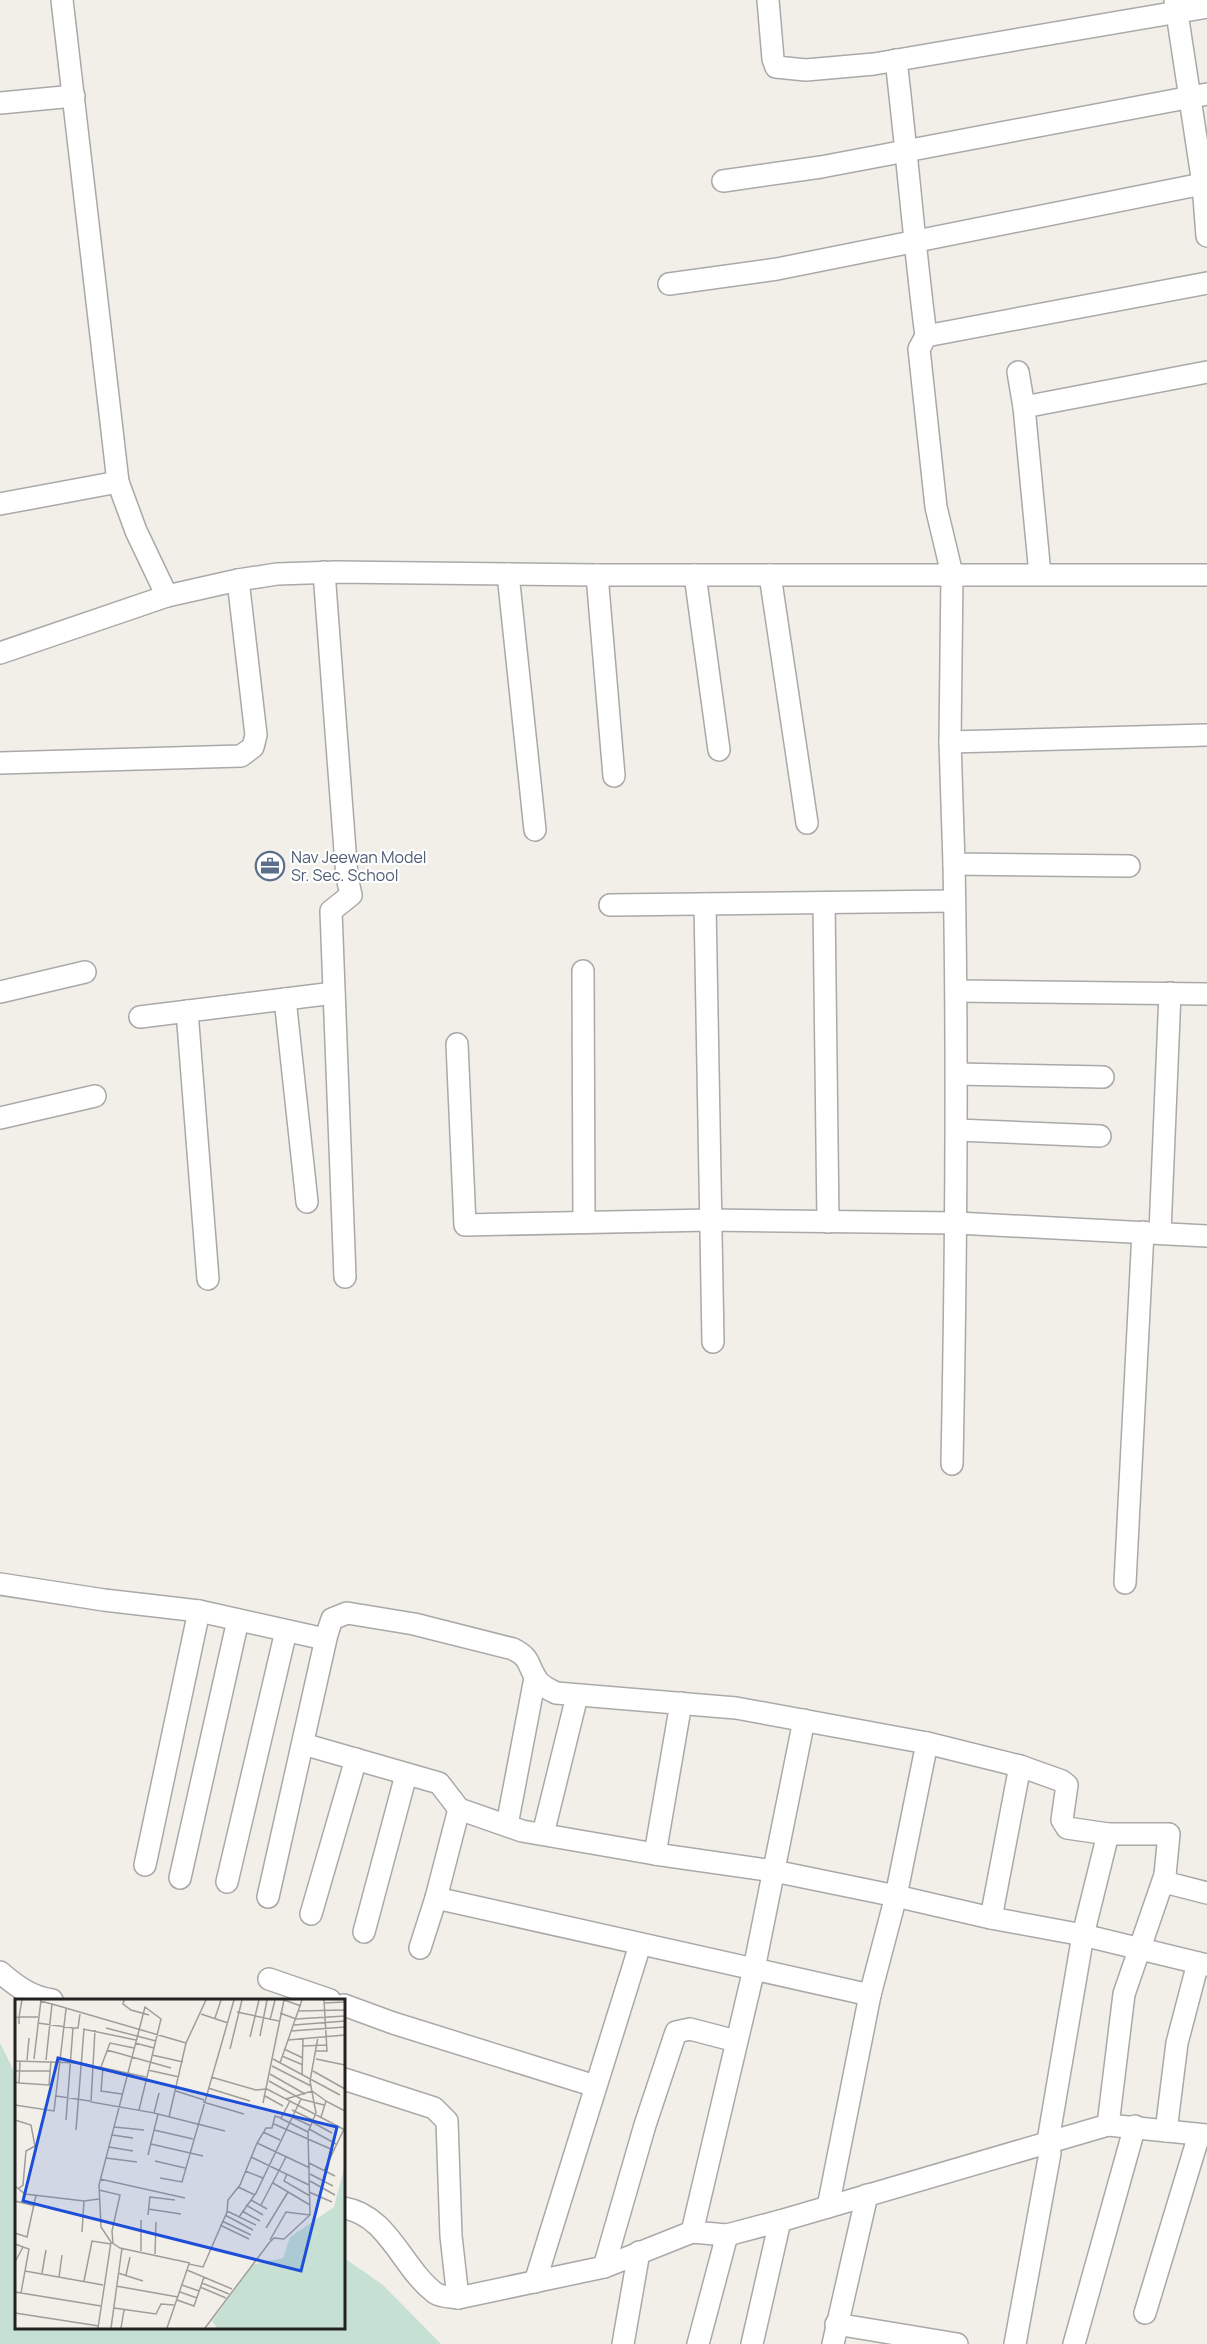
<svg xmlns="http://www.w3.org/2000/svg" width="1207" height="2344" viewBox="0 0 1207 2344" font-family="Manrope,sans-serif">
  <rect width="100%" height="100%" fill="#f2efe9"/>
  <!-- wetland -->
  <path fill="#c6e0d4" d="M0,2043L16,2075V2328H344V2258L383,2285L441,2344H0Z"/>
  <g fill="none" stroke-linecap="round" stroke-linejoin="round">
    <!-- minor casing -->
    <g stroke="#a9a9a9" stroke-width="24">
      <g id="minor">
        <path d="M62,0L118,482L136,531L167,596"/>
        <path d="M768,0L773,59L776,67L806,70L874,64L1207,7"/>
        <path d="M1175,0L1203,184L1207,236"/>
        <path d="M896,60C907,152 914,244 926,336"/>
        <path d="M0,103L74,96"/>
        <path d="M723,181L821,167L1207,94"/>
        <path d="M669,284L777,269L1207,183"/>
        <path d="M1018,372L1024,407"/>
        <path d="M0,504L118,482"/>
        <path d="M324,572L347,877L351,895L331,911L345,1277"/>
        <path d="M508,574L535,830"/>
        <path d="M1040,574L1024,407L1207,372"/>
        <path d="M597,575L614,776"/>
        <path d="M695,575L719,750"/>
        <path d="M770,575L807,823"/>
        <path d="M0,653L167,596L238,580L277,574L336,572L597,575H1207"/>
        <path d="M950,742L1207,735"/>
        <path d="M0,763L241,756L253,747L256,735L238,580"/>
        <path d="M1129,866L954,864L950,742L952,574L936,507L919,349L926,336L1207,283"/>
        <path d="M824,903L828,1222"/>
        <path d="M705,904L713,1342"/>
        <path d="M610,905L954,901"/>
        <path d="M583,971L584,1221"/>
        <path d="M957,991L1207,994"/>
        <path d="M0,992L85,972"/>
        <path d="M285,999L307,1202"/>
        <path d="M187,1011L208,1279"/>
        <path d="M140,1017L334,993"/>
        <path d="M457,1044L465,1225L710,1220L957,1223L1207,1236"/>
        <path d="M957,1074L1103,1077"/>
        <path d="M0,1118L95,1096"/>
        <path d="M957,1130L1100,1136"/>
        <path d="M1160,1232L1170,993"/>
        <path d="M952,1464C956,1264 958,1064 954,864"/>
        <path d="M1125,1583L1143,1232"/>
        <path d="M0,1584L104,1600L199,1611L320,1638L327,1634L332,1619L347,1613L414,1624L513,1649C531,1658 527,1664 536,1678C540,1686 549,1689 556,1693L736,1708L927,1743L1020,1766L1062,1781L1067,1785L1062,1820L1067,1828L1108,1834H1169L1165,1875L1168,1883L1207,1893"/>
        <path d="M303,1744L439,1783L459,1809L522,1831L655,1854L774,1871L896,1896L991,1918L1083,1935L1207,1965"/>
        <path d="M507,1825L535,1678"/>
        <path d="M543,1834L577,1696"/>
        <path d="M655,1854L681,1703"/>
        <path d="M145,1865L199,1611"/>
        <path d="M180,1878L238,1620"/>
        <path d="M227,1882L286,1631"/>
        <path d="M268,1897L327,1634"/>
        <path d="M436,1898L870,1995"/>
        <path d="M311,1914L356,1759"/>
        <path d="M991,1918L1020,1766"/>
        <path d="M364,1932L406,1775"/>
        <path d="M420,1948L436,1898L459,1809"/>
        <path d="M0,1972C16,1986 31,1997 52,2000"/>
        <path d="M269,1979L330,2000"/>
        <path d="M344,2005L393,2023L595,2086"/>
        <path d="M344,2079L434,2108L447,2121L451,2236L458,2298"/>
        <path d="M1108,2125L1124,1994L1165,1875"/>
        <path d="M1166,2131L1177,2043L1198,1963"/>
        <path d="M828,2207L870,1995L896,1896L927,1743"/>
        <path d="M344,2208C388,2215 402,2268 435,2293C441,2297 451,2297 458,2298L604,2267L692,2232L727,2235L780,2221L1108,2125L1207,2135"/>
        <path d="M692,2232L754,1969L804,1720"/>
        <path d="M604,2267L645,2125L676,2032L690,2029L736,2041"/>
        <path d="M535,2282L640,1945"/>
        <path d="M1145,2313L1199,2135"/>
        <path d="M836,2324L957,2344"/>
        <path d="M623,2344L639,2252"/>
        <path d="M698,2344L727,2235"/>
        <path d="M752,2344L780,2221"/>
        <path d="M833,2344L867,2195"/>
        <path d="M1015,2344L1050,2153L1048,2141L1083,1935L1108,1834"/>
        <path d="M1074,2344L1135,2126"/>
      </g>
    </g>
    <!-- minor -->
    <use href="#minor" stroke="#fff" stroke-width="21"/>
  </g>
  <!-- icons -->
  <defs>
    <g id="office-ring" transform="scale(1.5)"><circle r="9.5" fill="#fff" stroke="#5c6f8a" stroke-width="1.5"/><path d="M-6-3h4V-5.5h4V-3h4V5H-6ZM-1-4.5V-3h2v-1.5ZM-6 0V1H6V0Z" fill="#5c6f8a"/></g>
  </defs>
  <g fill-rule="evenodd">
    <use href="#office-ring" x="270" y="866"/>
  </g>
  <g text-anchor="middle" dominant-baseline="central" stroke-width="4.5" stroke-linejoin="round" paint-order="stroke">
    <!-- service labels -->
    <g font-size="16" fill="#4e5e75" stroke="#fff" text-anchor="start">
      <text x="291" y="857">Nav Jeewan Model<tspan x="291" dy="18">Sr. Sec. School</tspan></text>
    </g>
  </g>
  <!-- overview -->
  <g transform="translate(15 1999)">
    <rect width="330" height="330" fill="#f2efe9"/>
    <path d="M330,166V329H202L197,322L239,265L268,259L275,238L319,208Z" fill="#c6e0d4"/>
    <path fill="none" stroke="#9f9d99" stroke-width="1.5" d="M109,1L108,5L116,11L134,16M269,1L286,7M25,2L37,5L31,61M309,4L330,3M37,5L171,44M284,12L330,11M222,13L264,22M265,14L281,20L330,17M186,15L213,24M0,19L4,18L7,1M200,19L206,1M255,21L260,1M23,24L58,29M4,25V18H23M279,26L330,22M91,29L141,42M68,30L121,41M80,31L76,103L139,114L144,94M276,32L330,28M245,37L252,1M235,38L244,1M273,41L330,36M120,44L139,49M288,47L312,46M215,50L227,1M269,50L288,59M92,51L156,69M301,52H312L309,1M137,56L168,63M267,57L288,66M19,60L26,1M258,60L325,96M301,60L330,66M12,61L14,39M0,62L65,64L131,78M265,64L287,1M257,67L296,87M86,68L95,44L119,49M88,68L86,92L107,95M133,71L164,78M0,72H35M298,72L330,90M255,75L290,95M287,75L288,40M196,78L241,91L252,90L330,131M254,82L286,100L309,106M0,83L4,84L5,62M4,84L34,86L36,62M193,89L235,102M161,92L189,101M41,97L75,102M250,97L268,107M271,100L297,92L311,102M188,103L229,115M248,104L269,1M0,106L39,112L51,10M124,111L146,20L130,8L84,186L86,228L96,243L105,249L175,264M277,111L298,121M139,114L210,132M154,118L171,44L191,1M277,118L296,127M306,118L311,102L330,112M265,119L293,133M0,121L16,126L20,147L11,152L8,186L3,190M51,121L58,29H63L65,15M297,123L317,134M259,125L318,151M99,128L129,131M294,130L321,145M61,131L69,30M139,131L178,140M248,133L265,141M97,136L118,139M242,144L295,169M136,145L188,157M94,148L118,152M133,156L143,115M236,158L294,186M91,159L122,163M140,162L170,169M294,164L320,177M230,172L248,179M309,172L329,130M272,175L269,182L295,197M295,175L318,187M145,179L167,183L219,1M85,180L170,199M295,182L320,196M258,184L295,206M0,187L10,195L69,202L84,200M223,188L240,196M84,191L105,196L97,232L98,245M294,193L317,203M135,198L160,201M236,201L252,210M0,202L20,207M231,206L248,216M246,206L271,158M133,210L166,215M212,212L241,226M227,212L245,222M133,216L135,197M210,216L238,231M224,218L241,194L286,100M207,222L236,236M205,226L234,240M251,229L273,193M67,233L69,202M0,234L12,238L21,196M255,241L271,213L295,216M0,245L8,248L0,263M126,252V221M140,255L141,223M172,271L217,290M10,272L88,286M27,274L31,251M103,274L128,282M111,276L115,258M44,278L47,256M69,282L77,242L96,245M187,284L214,295M167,286L184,292M101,287L163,298M185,288L211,299M0,293L86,307M165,293L182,299M6,294L14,250L8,248M162,301L179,307L189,278M99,309L141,315L146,305L159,306M0,314L84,327M83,329L96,243M96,329L107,249M106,329L109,311M152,329L174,265L188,268L212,213L213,201L225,186L242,144L251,129H257L260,117L266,119L275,102M190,329L254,244L259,239L269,240L295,216L293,133L301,114L295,82L303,38"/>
    <path fill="#1d4ed8" fill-opacity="0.15" stroke="#1d4ed8" stroke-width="3" d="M43,59L322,128L286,272L8,202Z"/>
    <rect width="330" height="330" fill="none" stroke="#222" stroke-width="3"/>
  </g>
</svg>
